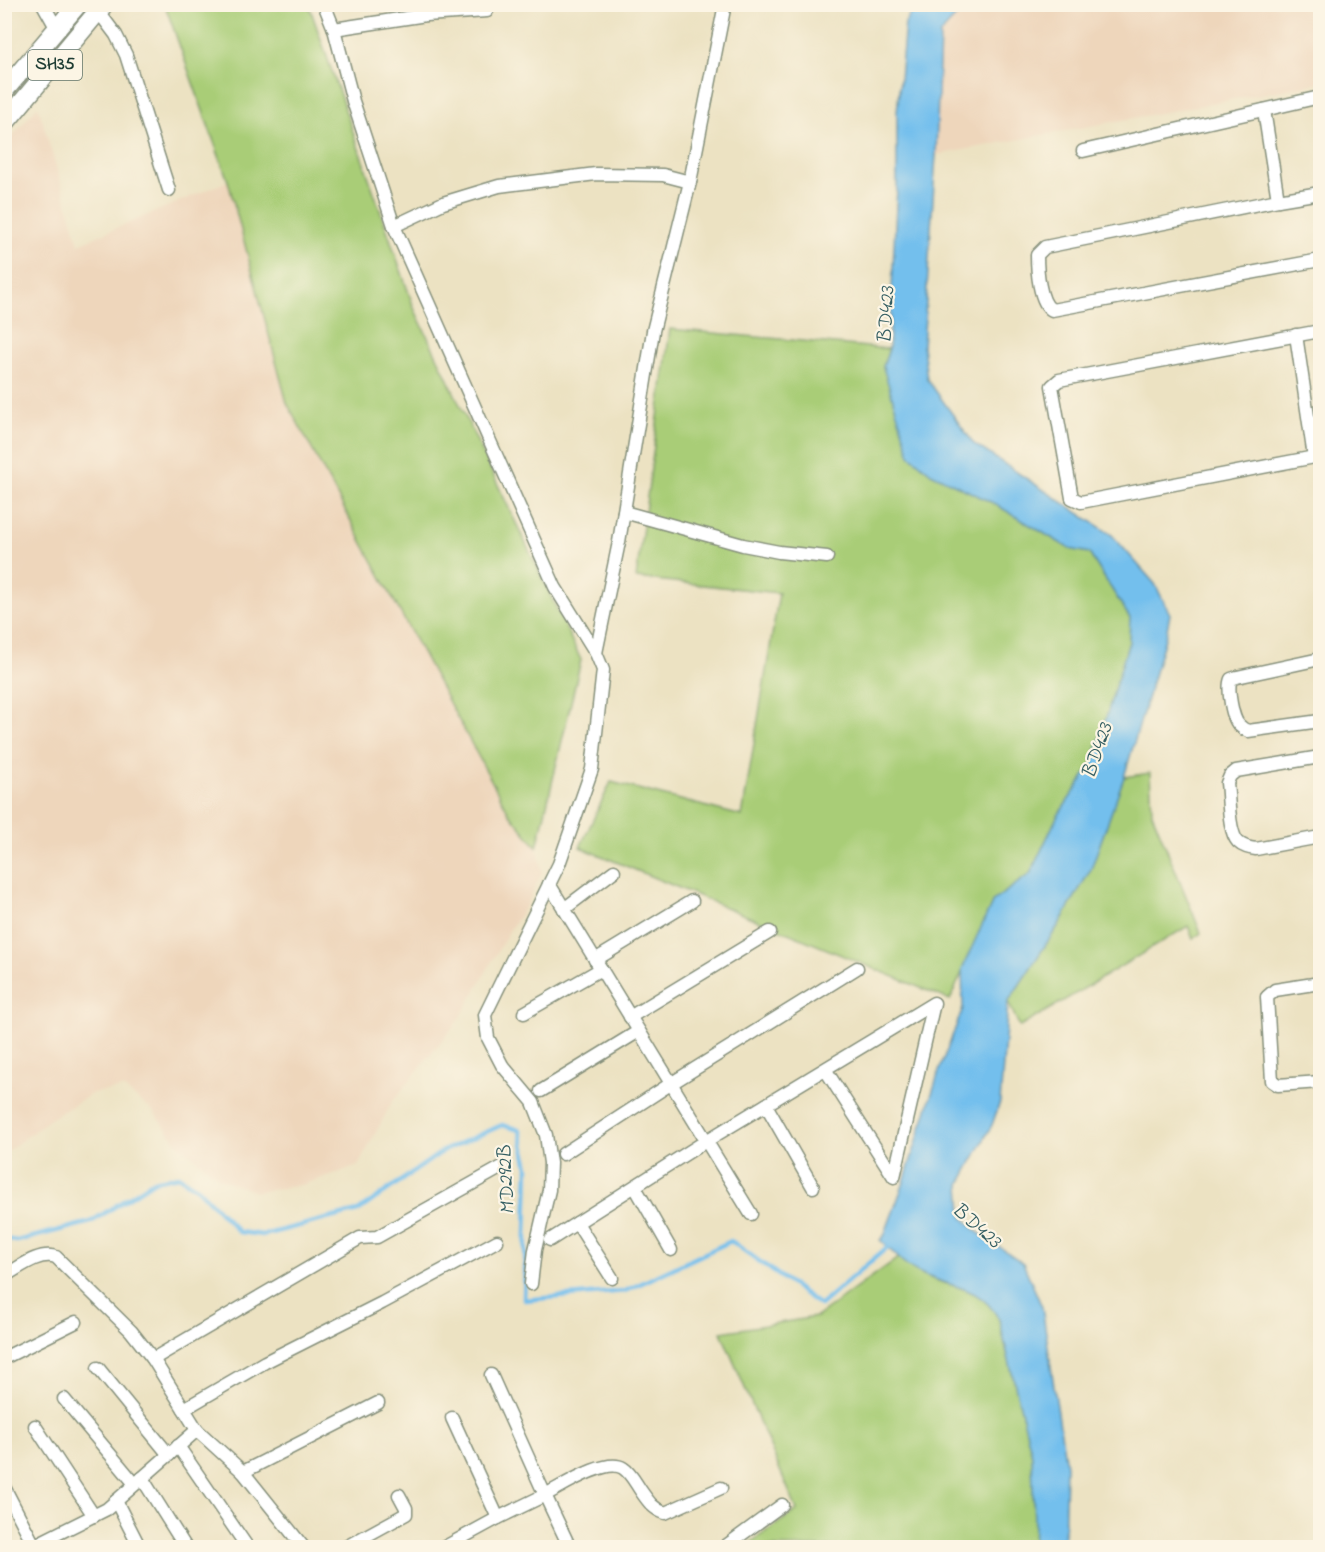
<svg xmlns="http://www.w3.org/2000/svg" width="1325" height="1552" viewBox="0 0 1325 1552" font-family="'Indie Flower',sans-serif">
  <rect width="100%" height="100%" fill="#fcf5e5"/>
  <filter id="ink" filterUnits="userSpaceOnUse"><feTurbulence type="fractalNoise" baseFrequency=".0167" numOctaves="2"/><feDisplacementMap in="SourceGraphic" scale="12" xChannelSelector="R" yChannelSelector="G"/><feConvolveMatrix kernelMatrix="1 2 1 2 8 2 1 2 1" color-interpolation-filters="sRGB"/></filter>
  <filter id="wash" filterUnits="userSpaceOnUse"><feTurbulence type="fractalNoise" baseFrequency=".008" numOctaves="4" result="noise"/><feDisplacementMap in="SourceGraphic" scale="24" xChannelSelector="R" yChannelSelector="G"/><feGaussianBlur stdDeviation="1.35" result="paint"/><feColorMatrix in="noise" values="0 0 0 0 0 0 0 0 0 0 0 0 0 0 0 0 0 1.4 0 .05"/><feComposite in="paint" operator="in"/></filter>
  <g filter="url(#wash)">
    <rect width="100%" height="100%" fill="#ece2c2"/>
    <!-- built -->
    <g fill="#eed6bb">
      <path d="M967,5H1320V83L936,155L940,34Z"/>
      <path d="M38,106L79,244L228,181L287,403L509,813L537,847L542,872L527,904L508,933L460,1018L392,1102L358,1166L301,1185L256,1192L221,1179L179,1145L153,1111L123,1088L93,1093L49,1120L5,1153L4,146Z"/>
    </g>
    <!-- green -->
    <g fill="#a9cd77" stroke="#648556" stroke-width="1.5">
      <path d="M165,5H309L414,308L581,660L537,847L509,813L287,403L228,181Z"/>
      <path d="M670,329L889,349L883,367L931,473L995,504L1070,549L1089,553L1130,618L1129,642L1092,765L1057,817L1030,874L993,901L950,1000L580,847L611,782L742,816L779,593L636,578Z"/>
      <path d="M1150,773L1152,813L1201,933L1193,939L1188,926L1020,1027L1008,1002L1058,926L1091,869L1124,777Z"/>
      <path d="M898,1258C905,1262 911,1268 918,1272C950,1291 977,1281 999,1319L1032,1455L1034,1524L1033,1547H744L797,1510L721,1332L816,1317Z"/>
    </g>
    <!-- water -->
    <path fill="#73bfed" stroke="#497e90" stroke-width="1.5" d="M915,5H967L940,34L936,155L923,346L927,379L974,444L1112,535L1155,584L1170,614L1166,635L1124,777L1091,869L1058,926L1008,1002L1000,1102L992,1125L960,1184L962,1216L976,1231L1023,1263L1042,1307L1066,1466L1064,1547H1033L1034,1524L1032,1455L999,1319C979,1284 952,1289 920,1273C904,1266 892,1251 880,1240L884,1236L903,1185L940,1068L963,1008L962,969L993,901L1030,874L1057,817L1092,765L1116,684L1129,642L1130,618L1089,553L1070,549L995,504L931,473L910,455L883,367L889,349L897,186V113L905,23Z"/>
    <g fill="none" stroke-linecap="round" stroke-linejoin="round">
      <!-- stream -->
      <path stroke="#73bfed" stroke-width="4.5" d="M4,1239L17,1241L91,1222L154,1181L178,1176L198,1189L239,1232L263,1235L358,1211L443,1151L502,1125L520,1130L528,1167L524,1300L625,1291L731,1241L820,1305L891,1244"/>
    </g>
  </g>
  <g filter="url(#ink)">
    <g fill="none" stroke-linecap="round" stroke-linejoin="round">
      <!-- street casing -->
      <g stroke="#86907b" stroke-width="15">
        <g id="street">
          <path d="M43,4L57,29"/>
          <path d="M324,4L334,29L353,101L394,226L555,587L596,653"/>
          <path d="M98,11L116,35L126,55L169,190"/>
          <path d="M334,29L426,15L487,11"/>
          <path d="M1264,110L1278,200L1045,247L1037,255C1037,269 1039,303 1052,310L1320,260"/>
          <path d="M1083,151L1320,97"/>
          <path d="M1278,200L1320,193"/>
          <path d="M394,226L443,203L499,186L596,174L663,175L690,182"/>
          <path d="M1320,331L1059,380L1052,386L1072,498L1081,502L1320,456"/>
          <path d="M1296,335L1314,457"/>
          <path d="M624,512L743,545L779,552L827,557"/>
          <path d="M1320,659L1237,677L1231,679C1227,688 1232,720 1240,726C1242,728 1245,730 1248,731L1320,721"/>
          <path d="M1320,757L1236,771L1230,776L1227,783C1229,797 1228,832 1238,842C1243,847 1249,848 1256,849L1320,837"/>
          <path d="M549,884L751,1214"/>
          <path d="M564,909L614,871"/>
          <path d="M595,960L692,901"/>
          <path d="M1320,983L1275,990L1267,997L1272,1081L1278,1085L1320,1082"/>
          <path d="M524,1013L601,969"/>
          <path d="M630,1017L770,932"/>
          <path d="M541,1091L639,1031"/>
          <path d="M766,1105L813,1187"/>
          <path d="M563,1154L672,1083L857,968"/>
          <path d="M635,1187L671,1250"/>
          <path d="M577,1223L612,1278"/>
          <path d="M550,1240L706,1141L934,1003L894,1177L825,1069"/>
          <path d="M4,1276C19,1268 39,1251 56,1257L131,1331L153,1359L197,1430"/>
          <path d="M531,1284L535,1250L549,1190L550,1163L546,1135L533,1102L502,1065L488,1038L485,1015L559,864L592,769L603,670L596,653L619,542L653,331L690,182L725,4"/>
          <path d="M4,1358L76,1322"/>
          <path d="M153,1359L360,1238L377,1237L502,1167"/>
          <path d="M98,1368L169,1455"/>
          <path d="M491,1375L545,1495C561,1487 606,1457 623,1468C631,1473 636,1484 641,1491C648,1501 653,1509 665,1513L721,1488"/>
          <path d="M64,1399L135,1484"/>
          <path d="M184,1409L265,1362L382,1303L497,1241"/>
          <path d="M452,1418L498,1518"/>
          <path d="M35,1426L94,1516"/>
          <path d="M178,1446L248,1548"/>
          <path d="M243,1472L304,1548"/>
          <path d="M142,1478L186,1548"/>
          <path d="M4,1487L34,1545"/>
          <path d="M116,1501L140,1548"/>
          <path d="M29,1548L107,1509L197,1430L243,1472L378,1403"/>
          <path d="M344,1548L406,1514V1508L399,1495"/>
          <path d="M443,1548L498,1518L545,1495L570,1548"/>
          <path d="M723,1548L782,1505"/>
        </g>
      </g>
      <!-- primary casing -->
      <g stroke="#86907b" stroke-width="21">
        <g id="primary">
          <path d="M4,91L78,4"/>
          <path d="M4,124L104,4"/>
        </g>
      </g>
      <!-- street -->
      <use href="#street" stroke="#fff" stroke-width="12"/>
      <!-- primary -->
      <use href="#primary" stroke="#fff" stroke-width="18"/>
    </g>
  </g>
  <g text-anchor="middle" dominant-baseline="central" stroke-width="4.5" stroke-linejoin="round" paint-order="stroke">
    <!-- shield labels -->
    <rect fill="#fcf5e5" stroke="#617469" stroke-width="1.5" x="28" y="50" width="54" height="30" rx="4.5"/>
    <g font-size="18" font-weight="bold" fill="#1f3d34">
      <text x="55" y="65">SH35</text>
    </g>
    <!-- water labels -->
    <g font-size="21" font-style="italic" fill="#345e62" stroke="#fcf5e5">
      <text transform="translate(887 315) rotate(-87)">BD423</text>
      <text transform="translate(1098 751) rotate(-71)">BD423</text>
      <text transform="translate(507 1180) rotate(-93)">MD292B</text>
      <text transform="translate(976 1226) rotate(41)">BD423</text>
    </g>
  </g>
  <!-- margin -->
  <rect width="1325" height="1552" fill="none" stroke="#fcf5e5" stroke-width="24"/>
</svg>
